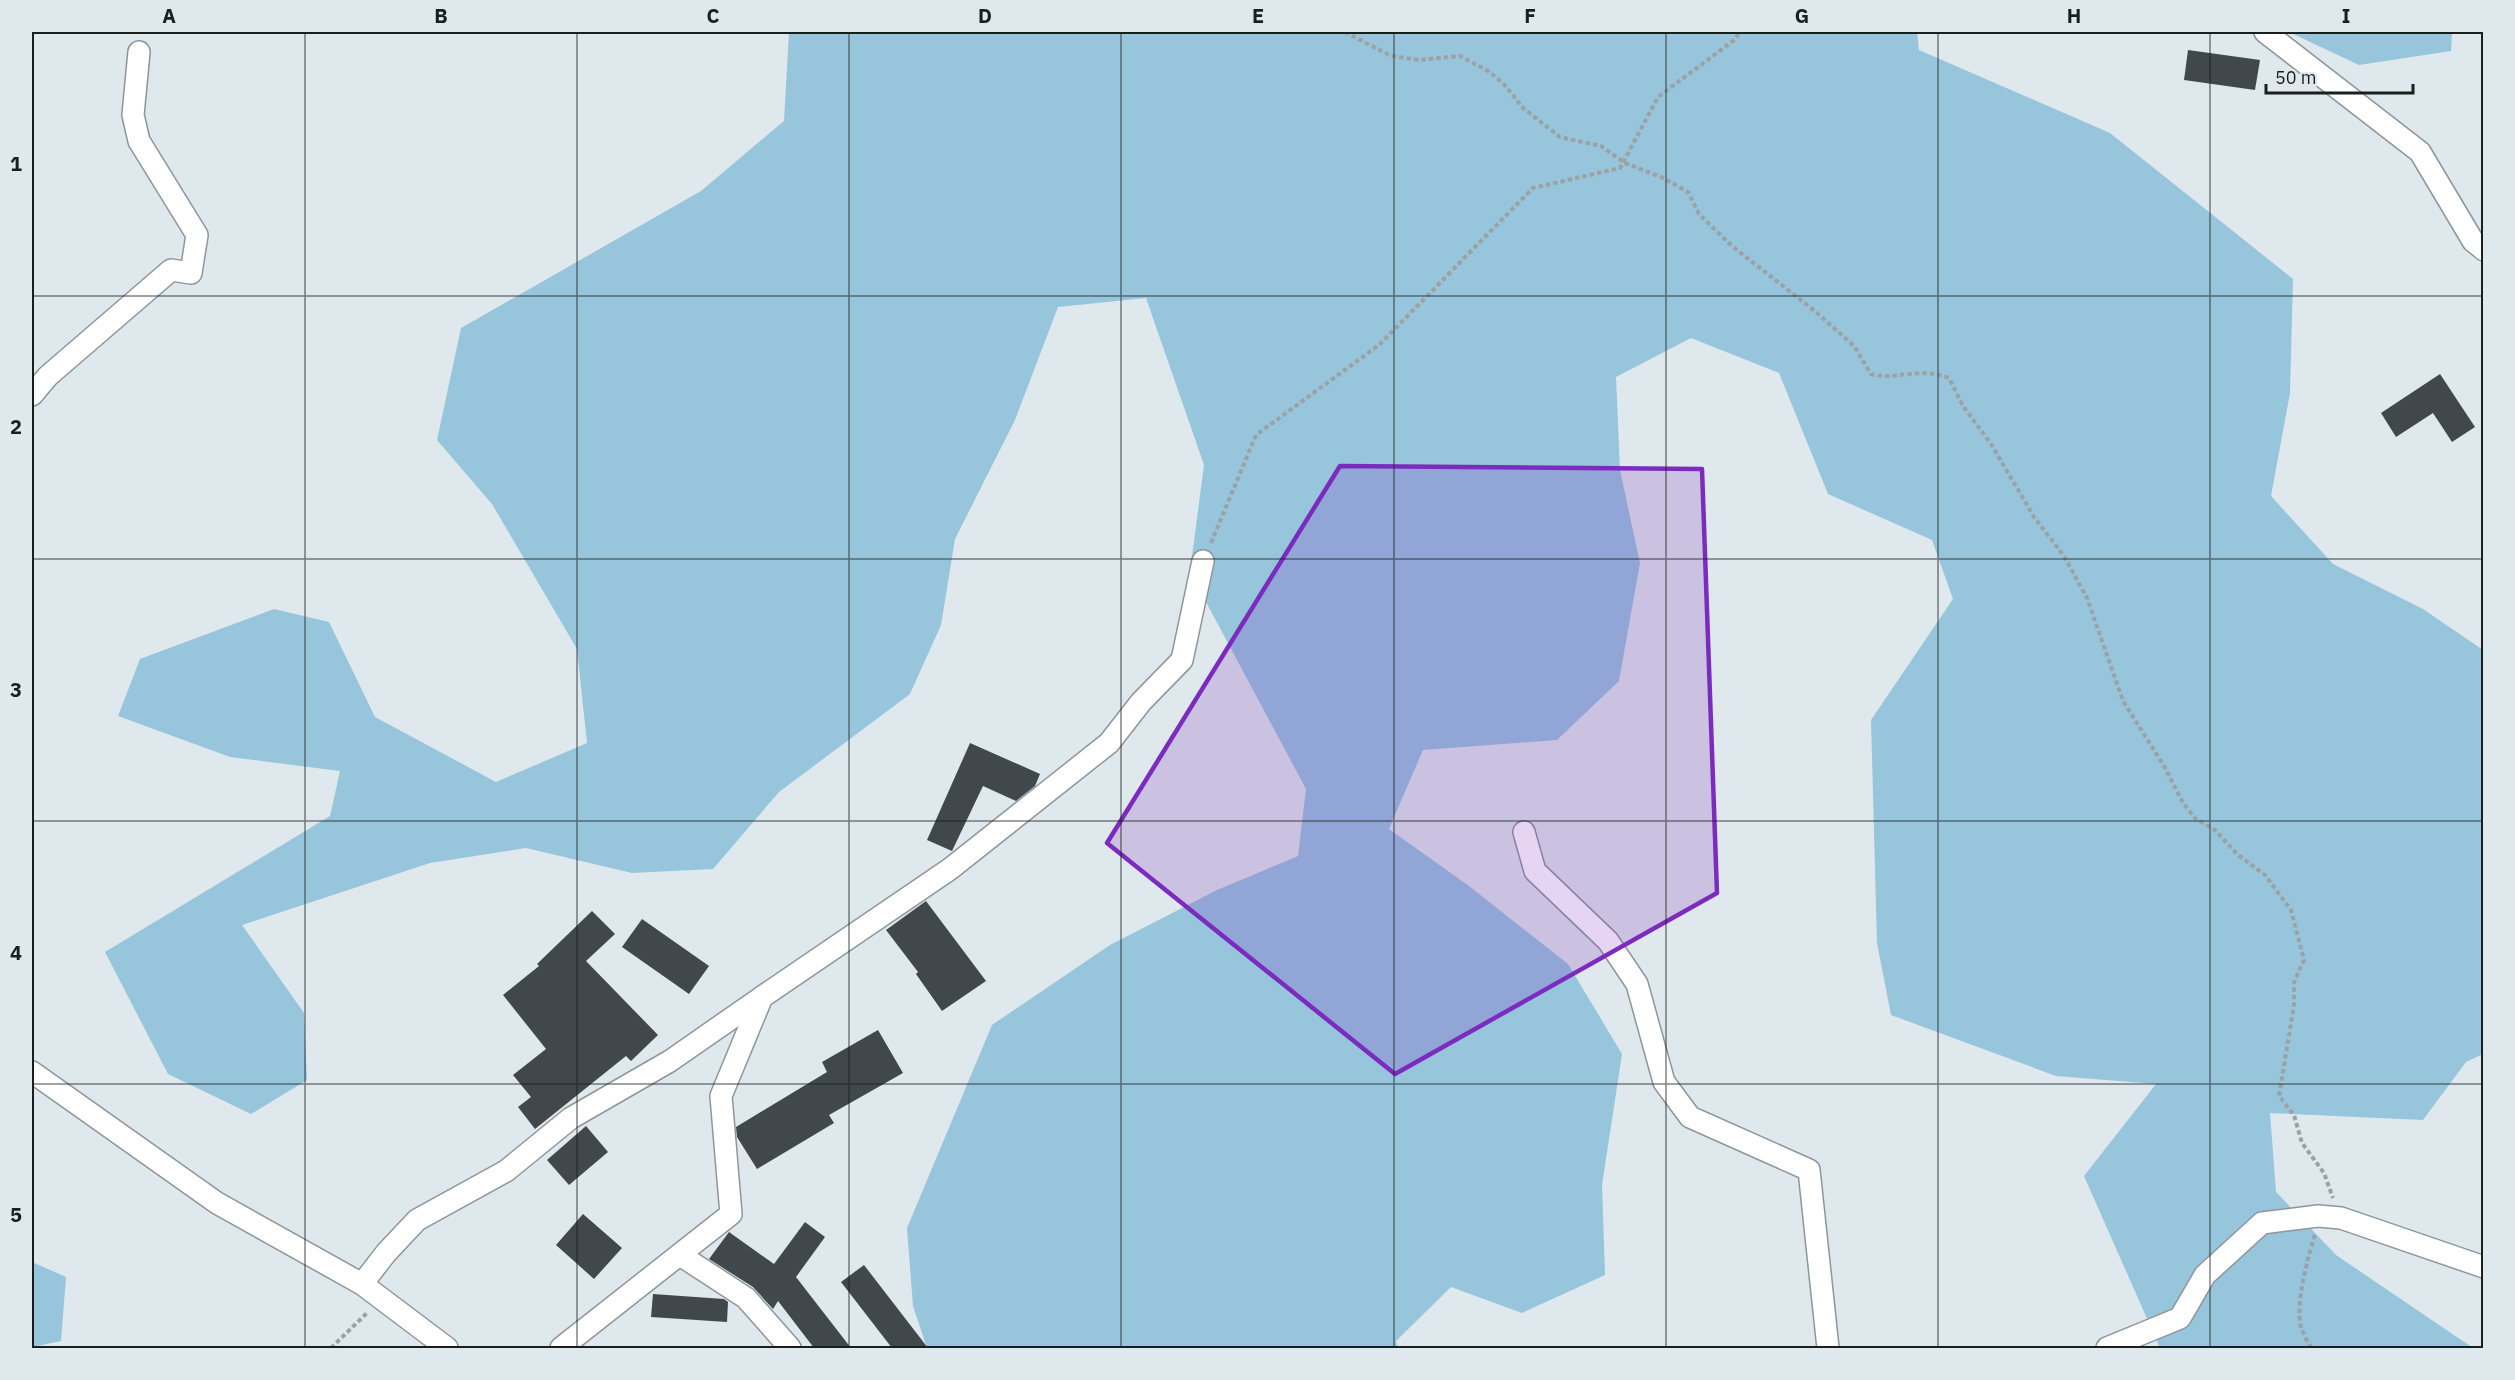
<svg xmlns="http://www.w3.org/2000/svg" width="2515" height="1380" viewBox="0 0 2515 1380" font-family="'IBM Plex Sans',sans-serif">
  <rect width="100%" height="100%" fill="#dfe8ec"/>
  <!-- green -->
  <g fill="#97c5dc">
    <path d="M789,32H1917L1919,50L2110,133L2293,279L2290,393L2271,496L2333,564L2423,609L2483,650V1054L2466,1062L2423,1120L2270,1113L2276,1192L2336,1255L2473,1348H2160L2084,1176L2156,1084L2056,1076L1891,1015L1877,943L1871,720L1953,599L1932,540L1828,494L1779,373L1691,338L1616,377L1620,470L1640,563L1619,681L1557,740L1423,750L1389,829L1469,886L1568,964L1622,1054L1602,1185L1605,1275L1522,1313L1451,1287L1396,1341L1398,1348H927L913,1306L907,1228L992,1025L1110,945L1217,890L1298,856L1306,789L1190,572L1204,465L1146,298L1058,307L1015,420L955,539L941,625L910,694L779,792L713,869L632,873L526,848L430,863L242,925L304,1013L307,1080L251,1114L168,1074L105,952L330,816L340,771L230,757L118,716L140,659L274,609L329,622L375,717L496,782L587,743L577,649L492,504L437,440L461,328L701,191L784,121Z"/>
    <path d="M2289,32H2452L2451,51L2359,65Z"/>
    <path d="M32,1262L66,1277L61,1341L32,1347Z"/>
  </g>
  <!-- building -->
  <g fill="#41484c">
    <path d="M2188,50L2260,60L2255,90L2184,80Z"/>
    <path d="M2440,374L2475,427L2452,442L2433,413L2396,437L2381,413Z"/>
    <path d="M970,743L1040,774L1035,786L1016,801L983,786L952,851L927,840Z"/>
    <path d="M926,901L986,981L942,1011L916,974L918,972L886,930Z"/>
    <path d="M592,911L615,934L586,961L658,1035L631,1061L626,1056L535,1129L518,1107L531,1097L513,1075L546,1049L503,995L539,966L537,964Z"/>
    <path d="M642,919L709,966L689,994L622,947Z"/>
    <path d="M878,1030L903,1073L829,1115L834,1123L757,1169L737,1137L736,1127L827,1072L822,1062Z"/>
    <path d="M586,1126L608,1152L569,1185L547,1160Z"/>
    <path d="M583,1214L622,1248L594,1279L556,1245Z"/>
    <path d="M805,1222L825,1237L796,1277L851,1348H814L778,1301L773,1309L753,1287L709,1259L729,1232L774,1264Z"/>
    <path d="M864,1265L928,1348H892L841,1282Z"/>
    <path d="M653,1294L724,1299L728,1302L727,1322L651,1317Z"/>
  </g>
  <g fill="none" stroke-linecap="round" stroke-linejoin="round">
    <!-- minor casing -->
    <g stroke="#8e969a" stroke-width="24">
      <g id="minor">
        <path d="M2265,32L2420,152L2473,241L2484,250"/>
        <path d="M32,395L48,376L171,270L191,273L197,235L139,141L133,115L139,52"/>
        <path d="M1524,832L1535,871L1608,941L1637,984L1664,1082L1690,1117L1809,1170L1828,1348"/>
        <path d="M32,1072L217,1203L362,1284L447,1348"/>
        <path d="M680,1255L746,1298L790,1348"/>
        <path d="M362,1284L386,1253L417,1220L506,1171L571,1118L670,1061L762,997"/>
        <path d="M561,1348L731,1214L721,1096L762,997L950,869L1109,743L1141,702L1182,660L1203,561"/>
        <path d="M2107,1348L2180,1318L2205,1275L2262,1223L2318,1216L2341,1218L2484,1267"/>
      </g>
    </g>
    <!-- path -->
    <g stroke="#9ba2a5" stroke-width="4" stroke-dasharray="4.5 3" stroke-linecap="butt">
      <path d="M1345,32L1391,56L1419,60L1460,56L1488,71L1503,83L1523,108L1560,137L1601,146L1625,163L1661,177L1688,192L1699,214L1732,246L1816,312L1854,346L1871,374C1895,381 1920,366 1949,378L1963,406L1991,444L2034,517L2064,556L2087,598L2123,701L2164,766L2183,803L2196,819L2215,830L2237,854L2265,875L2291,910L2304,960L2294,982V1005L2279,1096L2294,1115L2302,1143L2324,1173L2333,1198"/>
      <path d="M1211,543L1256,435L1379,345L1533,188L1620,168L1658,97L1733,41L1740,32"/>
      <path d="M331,1348L368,1312"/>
      <path d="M2311,1348C2308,1342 2303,1334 2301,1327C2295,1302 2308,1258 2315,1234"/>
    </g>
    <!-- minor -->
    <use href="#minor" stroke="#fff" stroke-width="21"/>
  </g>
  <!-- marked area -->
  <path fill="#7b2cbf" fill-opacity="0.2" stroke="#7b2cbf" stroke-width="4.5" stroke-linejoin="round" d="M1340,466L1702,469L1717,893L1395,1074L1107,843Z"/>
  <!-- grid -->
  <path fill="none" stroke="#1a1e1f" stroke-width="1.5" stroke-opacity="0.55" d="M305,32V1348M577,32V1348M849,32V1348M1121,32V1348M1394,32V1348M1666,32V1348M1938,32V1348M2210,32V1348M32,296H2484M32,559H2484M32,821H2484M32,1084H2484"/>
  <!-- border -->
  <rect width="2515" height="1380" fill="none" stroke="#dfe8ec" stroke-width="66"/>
  <!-- scale -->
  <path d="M2266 84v9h147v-9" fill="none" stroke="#1a1e1f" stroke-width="3"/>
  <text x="2275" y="84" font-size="18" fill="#1a1e1f" stroke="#dfe8ec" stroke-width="4.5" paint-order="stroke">50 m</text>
  <rect x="33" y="33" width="2449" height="1314" fill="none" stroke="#1a1e1f" stroke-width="2"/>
  <g font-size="20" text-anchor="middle" font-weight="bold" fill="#1a1e1f">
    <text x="169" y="23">A</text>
    <text x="441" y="23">B</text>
    <text x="713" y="23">C</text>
    <text x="985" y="23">D</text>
    <text x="1258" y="23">E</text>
    <text x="1530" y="23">F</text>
    <text x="1802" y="23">G</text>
    <text x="2074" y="23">H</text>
    <text x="2346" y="23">I</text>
    <text x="16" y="171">1</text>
    <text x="16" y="434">2</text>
    <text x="16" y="697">3</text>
    <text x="16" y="960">4</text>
    <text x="16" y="1222">5</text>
  </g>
</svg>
